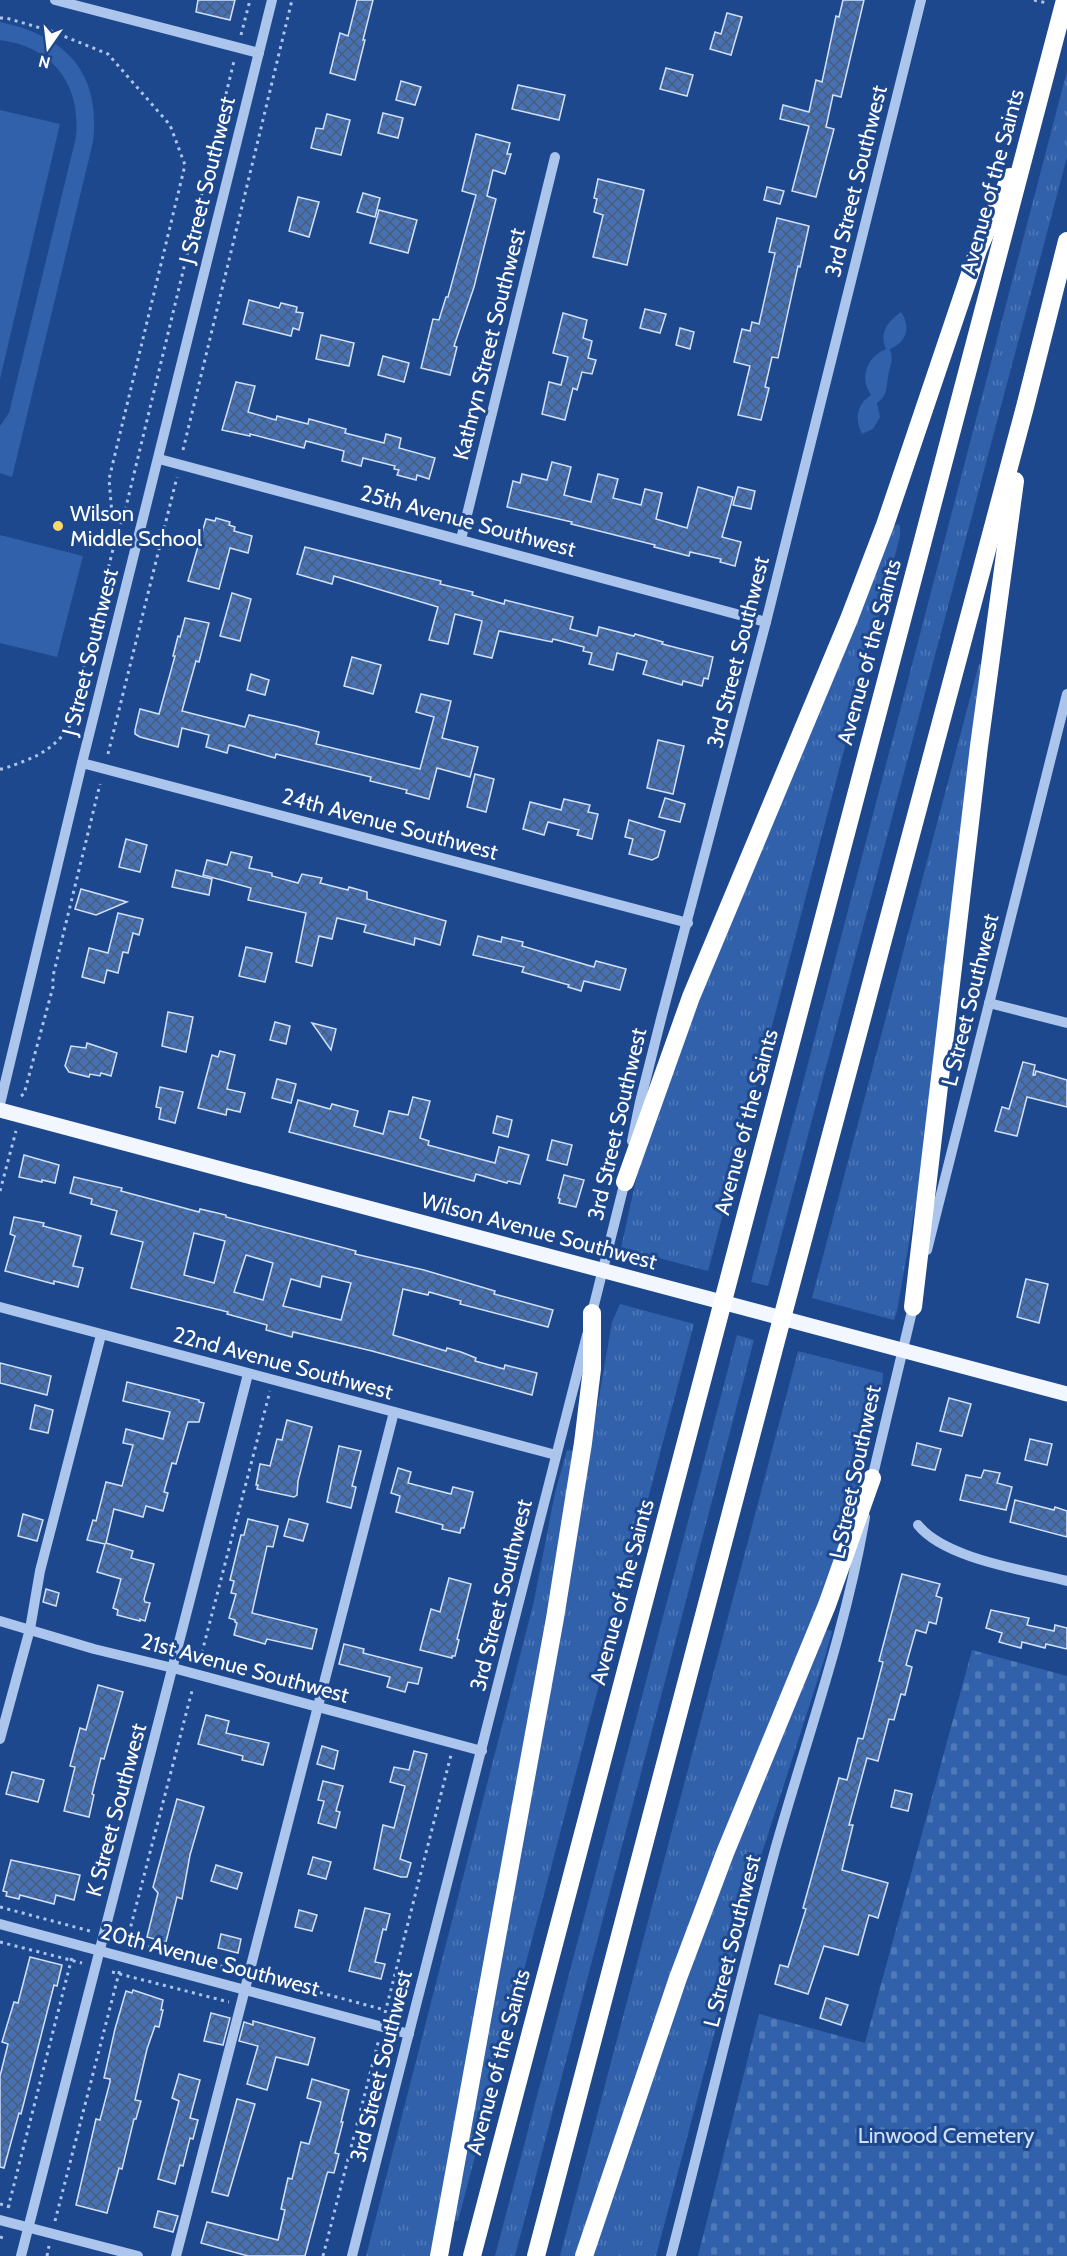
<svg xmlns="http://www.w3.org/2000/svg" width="1067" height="2256" viewBox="0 0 1067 2256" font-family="Cabin,sans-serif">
  <defs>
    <pattern id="grass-tufts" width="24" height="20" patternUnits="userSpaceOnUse" patternTransform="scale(1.5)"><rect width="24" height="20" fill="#3161ab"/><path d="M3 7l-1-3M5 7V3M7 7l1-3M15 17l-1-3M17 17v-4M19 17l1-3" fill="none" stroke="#5079b8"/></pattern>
    <pattern id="cemetery-stones" width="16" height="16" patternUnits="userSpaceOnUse" patternTransform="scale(1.5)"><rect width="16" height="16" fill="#3161ab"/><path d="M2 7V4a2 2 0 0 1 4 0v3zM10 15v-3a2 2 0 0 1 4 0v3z" fill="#5079b8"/></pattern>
    <pattern id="building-cross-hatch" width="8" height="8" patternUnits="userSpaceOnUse" patternTransform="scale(1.5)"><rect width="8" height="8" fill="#4671b5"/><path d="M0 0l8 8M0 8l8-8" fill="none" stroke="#495d7b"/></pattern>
  </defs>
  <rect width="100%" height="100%" fill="#1e488d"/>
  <!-- grass -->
  <g fill="url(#grass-tufts)">
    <path d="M1067,71V157L768,1286L751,1282Z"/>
    <path d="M898,524L900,526V536L708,1271L621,1248L637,1175L684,1033L894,526Z"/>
    <path d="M979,664L984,665L918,1191L897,1311L894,1320L812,1298Z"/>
    <path d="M620,1304L694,1324L458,2221L452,2220L523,1836L612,1322Z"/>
    <path d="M737,1335L754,1340L515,2256H495Z"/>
    <path d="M798,1351L883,1373L882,1389L862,1474L835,1562L576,2256H560Z"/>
    <path d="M567,1450L573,1451L563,1518L433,2256H366L534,1601L555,1493Z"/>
    <path d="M825,1629L832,1631L825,1657L761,1856L656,2256H592L653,2075L720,1889Z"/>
  </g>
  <!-- cemetery -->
  <path fill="url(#cemetery-stones)" d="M972,1650L1067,1676V2256H698L759,2014L865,2043Z"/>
  <!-- green -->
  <g fill="#3161ab">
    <path d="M0,22C66,36 101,72 93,142L12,477L0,473V426L9,413L76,137C81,84 53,47 0,40Z"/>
    <path d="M0,110L60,124L0,379Z"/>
    <path d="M901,312C911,327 907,342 890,349C894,363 890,364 888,377C886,389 888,395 877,403L880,417L873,429L862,434C855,419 856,405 871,395C859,377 867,357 886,349C879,333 887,322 901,312Z"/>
    <path d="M0,535L83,556L57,657L0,643Z"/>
  </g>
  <!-- building -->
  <g fill="url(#building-cross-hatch)" stroke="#d1e1f9" stroke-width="1.5" fill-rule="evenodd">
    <path d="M198,0H235L230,20L196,12Z"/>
    <path d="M357,0H373L363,40H365L355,80L330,73L340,33L348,36Z"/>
    <path d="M843,0H864L841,97L833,95L826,127L834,129L816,197L792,191L809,126L780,119L783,105L809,112L816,80L822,82L836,16L839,17Z"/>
    <path d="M727,13L742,17L731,55L710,49L715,32L721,34Z"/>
    <path d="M666,68L693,75L687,96L660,89Z"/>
    <path d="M401,81L421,87L415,105L396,100Z"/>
    <path d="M518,85L565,95L559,120L512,109Z"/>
    <path d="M383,113L403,118L398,138L378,133Z"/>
    <path d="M327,114L350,120L341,155L311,148L316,128L323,129Z"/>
    <path d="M476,134L510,143L507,154H511L505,174L493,170L487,196L496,199L474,287L454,346L457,347L450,375L421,368L433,319L439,320L446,297H448L476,195L462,191Z"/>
    <path d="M598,179L644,190L627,265L593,257L603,215L594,212L597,199L594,198Z"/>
    <path d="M767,187L784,191L780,204L764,200Z"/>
    <path d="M363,193L380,198L375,217L357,212Z"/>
    <path d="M298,197L319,202L309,237L289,231Z"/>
    <path d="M379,210L417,220L408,253L370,243Z"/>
    <path d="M777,218L809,226L800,267L798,266L778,358L772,357L765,387L769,388L761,420L738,415L750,366L734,362L742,329L750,331L752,322L759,324L775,253L769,252Z"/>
    <path d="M249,300L279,308L281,303L297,307L296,312L303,313L299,330L293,328L291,336L243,324Z"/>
    <path d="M645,309L666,314L660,333L640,328Z"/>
    <path d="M563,313L587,320L583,338L592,341L588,358L596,360L592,374L582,372L577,390L573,388L565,420L542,414L549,382L561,385L568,357L553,353Z"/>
    <path d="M680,328L694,332L690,349L676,345Z"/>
    <path d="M321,335L354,343L349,366L316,359Z"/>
    <path d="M383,356L409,363L404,382L378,375Z"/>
    <path d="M236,382L255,386L248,412L276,420L277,416L308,424L309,419L346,429L345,433L384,443L386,434L401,438L399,448L435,458L429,479L417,475L416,480L397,475L399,470L394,469L395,466L363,458L361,466L342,461L344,451L306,441L304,448L250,434V436L222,430Z"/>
    <path d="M552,462L571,467L564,495L591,502L598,474L618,479L613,498L641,505L645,489L662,493L656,519L687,528L698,487L733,497L722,537L741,542L735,566L720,562L721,559L690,552L689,556L654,547L655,545L571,524L572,522L563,520L507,507L513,481L520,483L522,474L547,480Z"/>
    <path d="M738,487L755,491L751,509L733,505Z"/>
    <path d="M216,518L230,522L229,525L235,527L234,531L252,536L248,553L230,548L219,589L188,581L206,519L215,521Z"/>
    <path d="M305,547L441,581L440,584L473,592L472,595L504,604L505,600L573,617L570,629L597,636L599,627L634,636L635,634L663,642L662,644L713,657L708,679L704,678L702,686L683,681L682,685L643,674L647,661L617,653L613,670L589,664L592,653L583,651L584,647L553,639L552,642L499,631L492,658L474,654L482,621L455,614L448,644L429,640L438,607L334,576L332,584L297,574Z"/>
    <path d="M232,593L251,599L240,641L220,636Z"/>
    <path d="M185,618L209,623L199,662L196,661L182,711L245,727L249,715L296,726L319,732L316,744L420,769L434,717L416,712L421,694L451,701L442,738L478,747L470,777L437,768L429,799L406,793L407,790L370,781L371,777L276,754L275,758L229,745L227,753L206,747L209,735L182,728L178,747L140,737L135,734V730L140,709L159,714L175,656H173L178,636L180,637Z"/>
    <path d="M352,657L381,665L373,694L344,686Z"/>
    <path d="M251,674L269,680L265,695L247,690Z"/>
    <path d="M658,740L684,746L673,794L647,788Z"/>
    <path d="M475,774L494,779L486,812L467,807Z"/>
    <path d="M665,798L685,804L680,822L659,817Z"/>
    <path d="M564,799L590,805L588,812L598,814L592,839L577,835L579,830L548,822L544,835L523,829L530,802L561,810Z"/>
    <path d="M629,820L665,831L658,857L652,860L629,854L633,839L625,837Z"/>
    <path d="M126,839L147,845L140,872L119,867Z"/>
    <path d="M231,852L252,857L249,868L272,873V876L298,883L302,874L322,878L320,883L348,890L349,887L367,892V899L446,921L440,945L415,938L414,945L364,932L366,925L337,918L332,939L319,936L312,966L296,962L306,913L248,900L251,888L203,875L207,860L227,865Z"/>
    <path d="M176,870L212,879L209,895L172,887Z"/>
    <path d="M81,889L127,902L96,915L75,909Z"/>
    <path d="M118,913L143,919L139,935L133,933L128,953L123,952L118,973L107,970L104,983L82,977L89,948L108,953Z"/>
    <path d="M478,936L501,942L502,937L523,942L522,946L594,967L596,961L626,969L620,990L584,981L581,991L568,987L569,985L522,972L524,967L473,955Z"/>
    <path d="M246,947L272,953L265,982L239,976Z"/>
    <path d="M168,1012L193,1017L186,1052L162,1046Z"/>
    <path d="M275,1022L290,1026L286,1044L270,1040Z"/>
    <path d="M312,1023L336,1029L331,1050Z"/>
    <path d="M87,1043L117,1053L111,1076L101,1073L100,1076L90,1074L89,1077L69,1072L65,1066L71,1046L86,1048Z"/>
    <path d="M220,1051L235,1055L227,1089L245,1093L240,1112L227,1109L226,1115L198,1108L212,1055L218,1057Z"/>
    <path d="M1023,1062L1035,1065L1033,1075H1035L1036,1071L1067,1080V1107L1027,1097L1017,1136L995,1131L1002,1107L1009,1109Z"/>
    <path d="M277,1079L296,1084L291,1103L272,1098Z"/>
    <path d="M160,1087L183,1092L175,1123L159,1119L161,1108L156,1107Z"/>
    <path d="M413,1097L430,1101L420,1138L429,1141L428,1145L495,1163L499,1147L529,1155L520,1184L508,1181L507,1183L476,1174L474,1181L289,1132L298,1100L330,1109L332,1104L358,1111L354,1126L383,1134L389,1111L408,1115Z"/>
    <path d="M497,1116L512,1120L508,1137L493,1133Z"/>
    <path d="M552,1140L572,1145L567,1165L547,1160Z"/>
    <path d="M24,1155L59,1165L55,1183L42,1180V1182L19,1177Z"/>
    <path d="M564,1175L584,1180L576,1207L559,1203L560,1199L558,1198Z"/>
    <path d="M74,1177L122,1188L121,1191L199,1212L200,1209L226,1215V1217L356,1251L355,1254L424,1270L495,1291L494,1294L553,1310L548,1327L460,1304L461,1301L429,1292L428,1295L403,1289L393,1335L446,1351L447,1348L461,1352L476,1358L475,1361L504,1369L505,1365L537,1373L532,1395L372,1351L293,1332L292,1337L266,1330L267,1325L227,1314L228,1312L131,1288L143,1242L111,1234L117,1211L91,1204L92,1199L70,1193ZM194,1233L225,1241L214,1283L184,1275ZM246,1255L273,1263L263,1300L234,1292ZM322,1276L351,1283L341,1320L283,1306L291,1279L320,1287Z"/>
    <path d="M14,1217L44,1223L43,1226L81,1236L73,1266L83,1268L78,1287L54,1281V1284L5,1271L15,1236L10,1234Z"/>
    <path d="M1026,1279L1048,1284L1039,1323L1017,1317Z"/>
    <path d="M0,1363L51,1376L47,1395L0,1383Z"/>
    <path d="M127,1382L199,1400V1402L204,1403L199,1422H188L176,1464L172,1463L164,1492L168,1493L163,1511L146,1506L143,1517L114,1509L106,1543L133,1551L131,1558L154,1564L144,1599L145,1602L150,1603L145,1621L140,1619V1621L117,1615L118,1610L113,1608L121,1579L97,1572L105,1544L87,1540L93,1520L96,1521L106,1482L122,1486L133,1445L123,1443L126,1429L163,1439L170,1412L123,1401Z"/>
    <path d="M949,1398L971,1404L962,1436L940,1431Z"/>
    <path d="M35,1405L53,1410L48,1433L30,1429Z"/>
    <path d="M287,1420L312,1427L298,1481L297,1495L294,1497L257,1489L258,1485H256L260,1464L270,1466L277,1439L282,1440Z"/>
    <path d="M1030,1439L1052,1444L1047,1465L1025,1460Z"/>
    <path d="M917,1443L941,1449L935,1470L912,1465Z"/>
    <path d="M339,1446L361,1451L352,1486L356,1487L351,1508L327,1502Z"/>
    <path d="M398,1468L411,1472L408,1483L451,1494L453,1487L473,1492L464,1528H461L460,1533L442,1529L443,1525L396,1512L400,1496L391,1493Z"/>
    <path d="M984,1470L1000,1473L997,1483L1012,1487L1006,1510L960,1500L966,1475L981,1478Z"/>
    <path d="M1015,1500L1054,1510L1055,1507L1067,1511V1537L1010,1522Z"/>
    <path d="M23,1514L43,1520L37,1541L18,1536Z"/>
    <path d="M248,1519L278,1526L273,1547L267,1546L252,1613L317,1629L312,1649L267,1639L265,1644L234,1635L237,1623L235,1622V1620L229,1618L236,1594L231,1593L234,1581L230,1580L241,1535H244Z"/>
    <path d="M289,1519L308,1524L303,1541L284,1536Z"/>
    <path d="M902,1574L940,1584L936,1596L942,1598L936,1624L929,1622L926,1633L916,1630L906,1665L912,1667L905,1695L901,1694L894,1720L889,1719L878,1761L867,1758L849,1825H853L842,1870L888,1883L878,1918L869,1915L858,1955L824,1946L808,1994L775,1984L780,1965L788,1967L806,1909L803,1908L839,1778L847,1780L858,1738L863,1739L883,1662L879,1661Z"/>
    <path d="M449,1578L471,1584L457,1639L459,1640L455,1656H452V1658L420,1650L431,1609L440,1612Z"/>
    <path d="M46,1589L59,1593L56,1606L43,1602Z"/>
    <path d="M991,1610L1029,1618L1027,1625L1054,1631L1055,1625L1067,1628V1649L1046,1644L1045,1648L1022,1642L1021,1648L999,1642L1002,1633L986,1628Z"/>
    <path d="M344,1644L364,1649L363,1653L422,1668L418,1684L408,1682L405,1692L387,1687L390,1677L339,1664Z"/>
    <path d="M98,1685L123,1692L104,1759L101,1758L92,1794L94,1795L89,1817L64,1811L75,1767L70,1766L80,1728L86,1730Z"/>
    <path d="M206,1715L229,1721L226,1733L269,1743L263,1765L242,1760L243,1756L198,1744Z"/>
    <path d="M322,1746L338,1751L334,1769L317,1764Z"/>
    <path d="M414,1751L427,1754L400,1859L411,1863L407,1877H401L374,1869L383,1825L394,1828L405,1786L390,1782L394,1767L409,1770Z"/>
    <path d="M12,1772L44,1780L38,1802L6,1794Z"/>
    <path d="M323,1781L343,1786L336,1811L340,1812L336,1828L318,1823L324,1801L318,1800Z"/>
    <path d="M895,1790L912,1794L908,1811L891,1807Z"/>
    <path d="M177,1799L204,1807L190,1855L182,1899L177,1897L166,1942L147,1937L158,1893L153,1887Z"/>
    <path d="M313,1857L331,1862L326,1879L308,1874Z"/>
    <path d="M11,1860L80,1875L74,1900L56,1895L54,1904L20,1895L19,1899L6,1896L7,1892L3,1891Z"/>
    <path d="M216,1865L242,1873L237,1889L211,1881Z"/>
    <path d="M365,1908L390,1914L386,1930L383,1929L375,1962L385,1964L381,1979L349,1971Z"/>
    <path d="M299,1910L317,1915L312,1931L295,1927Z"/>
    <path d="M221,1934L241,1939L238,1953L218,1948Z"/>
    <path d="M30,1957L62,1965L57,1986L54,1985L21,2114L19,2113L4,2168L0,2167V2076L8,2044L2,2042L14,2002L18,2003Z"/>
    <path d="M133,1990L163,2000L161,2010H163L159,2027L155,2026L147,2049L135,2100L141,2101L136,2119H134L122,2169L119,2168L107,2213L76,2205L96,2119L100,2120L110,2082V2079L104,2078L115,2029L126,1991L132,1993Z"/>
    <path d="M826,1998L848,2005L841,2025L820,2018Z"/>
    <path d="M211,2013L230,2018L223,2045L204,2041Z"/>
    <path d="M253,2021L315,2038L308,2065L276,2057L267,2090L247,2084L258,2046L239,2041L244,2022L253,2025Z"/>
    <path d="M179,2074L200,2080L190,2118L198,2120L193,2139L190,2138L183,2166L180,2165L175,2184L158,2179L179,2101L172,2098Z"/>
    <path d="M312,2079L349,2090L341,2122H343L335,2153L339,2154L334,2173L328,2172L327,2174L305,2256H248L201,2243L207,2222L278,2240L285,2210L281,2209L288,2178L292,2179L301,2142L309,2144L321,2102L307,2098Z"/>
    <path d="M237,2099L255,2104L228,2196L212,2192Z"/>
    <path d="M158,2211L178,2216L173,2232L154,2227Z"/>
  </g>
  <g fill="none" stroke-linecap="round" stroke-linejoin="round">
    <!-- path -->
    <g stroke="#abc5ed" stroke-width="3" stroke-dasharray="3 4.5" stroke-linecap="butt">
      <path d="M1034,0L1047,3"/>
      <path d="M0,18H6L51,31L108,54L170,125L185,165L109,479L114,538"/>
      <path d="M241,35L250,0"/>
      <path d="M183,450L292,0"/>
      <path d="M108,754L177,477"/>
      <path d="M0,769H3C33,758 48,754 69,728L115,541L125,511L234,61"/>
      <path d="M21,1096L24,1094L53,987V976L100,784"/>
      <path d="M0,1191L16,1131"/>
      <path d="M200,1660L270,1391"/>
      <path d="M0,1907L90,1931"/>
      <path d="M119,1939L236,1970"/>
      <path d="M127,1941L193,1687"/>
      <path d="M0,1942L82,1963"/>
      <path d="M112,1972L229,2002"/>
      <path d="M262,1977L385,2010"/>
      <path d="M385,2013L451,1755"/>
      <path d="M0,2204L13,2207"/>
      <path d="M8,2208L72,1957"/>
      <path d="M55,2221L120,1969"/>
      <path d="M0,2237L6,2239"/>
      <path d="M47,2256L49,2246"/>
      <path d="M323,2256L379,2039"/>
    </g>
    <!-- minor -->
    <g stroke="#abc5ed" stroke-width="10">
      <path d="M55,0L259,53"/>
      <path d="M159,459L766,622"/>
      <path d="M461,539L555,157"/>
      <path d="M82,763L688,923"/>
      <path d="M989,1003L1067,1023"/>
      <path d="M0,1104L82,763L272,0"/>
      <path d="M632,1141L640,1102L662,1015L766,622L921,0"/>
      <path d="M927,1250L1067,694"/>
      <path d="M0,1307L556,1455"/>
      <path d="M591,1317L626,1177"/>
      <path d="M871,1483L914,1303"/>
      <path d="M918,1525C945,1559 1025,1570 1067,1581"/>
      <path d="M0,1621L94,1649L173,1668L482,1751"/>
      <path d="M0,1739L30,1629L40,1571L101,1335"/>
      <path d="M0,1924L409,2034"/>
      <path d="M0,2220L138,2256"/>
      <path d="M21,2256L248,1374"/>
      <path d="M176,2256L394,1412"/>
      <path d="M352,2256L587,1335"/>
      <path d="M671,2256C706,2121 738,1985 775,1850C806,1740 846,1630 865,1517"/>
    </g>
    <!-- major -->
    <path stroke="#f1f6ff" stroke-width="15" d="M0,1110L1067,1394"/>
    <!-- highway -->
    <g stroke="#fff" stroke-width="18">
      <path d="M625,1182L691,997L849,619L885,525L978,250L1010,177"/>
      <path d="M913,1307L979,746L1015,481"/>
      <path d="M439,2256L555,1618L583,1443L592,1369V1313"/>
      <path d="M472,2256L1065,0"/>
      <path d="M536,2256L777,1337L1025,407L1067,241"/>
      <path d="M584,2256L678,1978L725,1853L827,1605L872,1478"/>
    </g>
  </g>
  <!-- markers -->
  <circle fill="#fbda6b" stroke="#1e488d" stroke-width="2" cx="58" cy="526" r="6"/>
  <g text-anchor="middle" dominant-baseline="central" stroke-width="6" stroke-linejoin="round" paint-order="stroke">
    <!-- street labels -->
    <g font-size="22" fill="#fff" stroke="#1e488d">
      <text transform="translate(207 180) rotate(-76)">J Street Southwest</text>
      <text transform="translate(856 181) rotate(-76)">3rd Street Southwest</text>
      <text transform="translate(992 182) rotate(-75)">Avenue of the Saints</text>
      <text transform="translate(489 344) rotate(-76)">Kathryn Street Southwest</text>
      <text transform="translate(468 521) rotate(15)">25th Avenue Southwest</text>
      <text transform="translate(90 652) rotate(-76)">J Street Southwest</text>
      <text transform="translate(738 652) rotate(-76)">3rd Street Southwest</text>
      <text transform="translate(869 652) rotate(-75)">Avenue of the Saints</text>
      <text transform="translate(390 824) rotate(15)">24th Avenue Southwest</text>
      <text transform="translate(970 1000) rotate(-76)">L Street Southwest</text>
      <text transform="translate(746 1122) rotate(-75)">Avenue of the Saints</text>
      <text transform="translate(617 1124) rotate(-77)">3rd Street Southwest</text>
      <text transform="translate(539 1231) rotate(15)">Wilson Avenue Southwest</text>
      <text transform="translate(283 1363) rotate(15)">22nd Avenue Southwest</text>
      <text transform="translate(855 1472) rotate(-78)">L Street Southwest</text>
      <text transform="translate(622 1592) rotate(-75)">Avenue of the Saints</text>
      <text transform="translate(501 1595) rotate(-76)">3rd Street Southwest</text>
      <text transform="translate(245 1668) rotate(15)">21st Avenue Southwest</text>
      <text transform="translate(116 1810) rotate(-75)">K Street Southwest</text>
      <text transform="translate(732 1941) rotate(-76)">L Street Southwest</text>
      <text transform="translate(210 1960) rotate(15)">20th Avenue Southwest</text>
      <text transform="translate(498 2062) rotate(-75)">Avenue of the Saints</text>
      <text transform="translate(381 2066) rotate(-76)">3rd Street Southwest</text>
    </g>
    <!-- poi labels -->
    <g font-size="22" fill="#fff" stroke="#1e488d" text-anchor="start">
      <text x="70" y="513">Wilson<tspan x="70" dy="25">Middle School</tspan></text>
    </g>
    <!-- park labels -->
    <g font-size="22" fill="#d1e1f9" stroke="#1e488d">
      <text x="946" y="2135">Linwood Cemetery</text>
    </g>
  </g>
  <!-- north arrow -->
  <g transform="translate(48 48) rotate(194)" stroke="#1e488d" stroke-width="4.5" paint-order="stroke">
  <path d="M0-4.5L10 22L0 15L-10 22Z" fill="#ffffff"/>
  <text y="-9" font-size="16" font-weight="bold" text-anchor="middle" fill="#ffffff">N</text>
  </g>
</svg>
